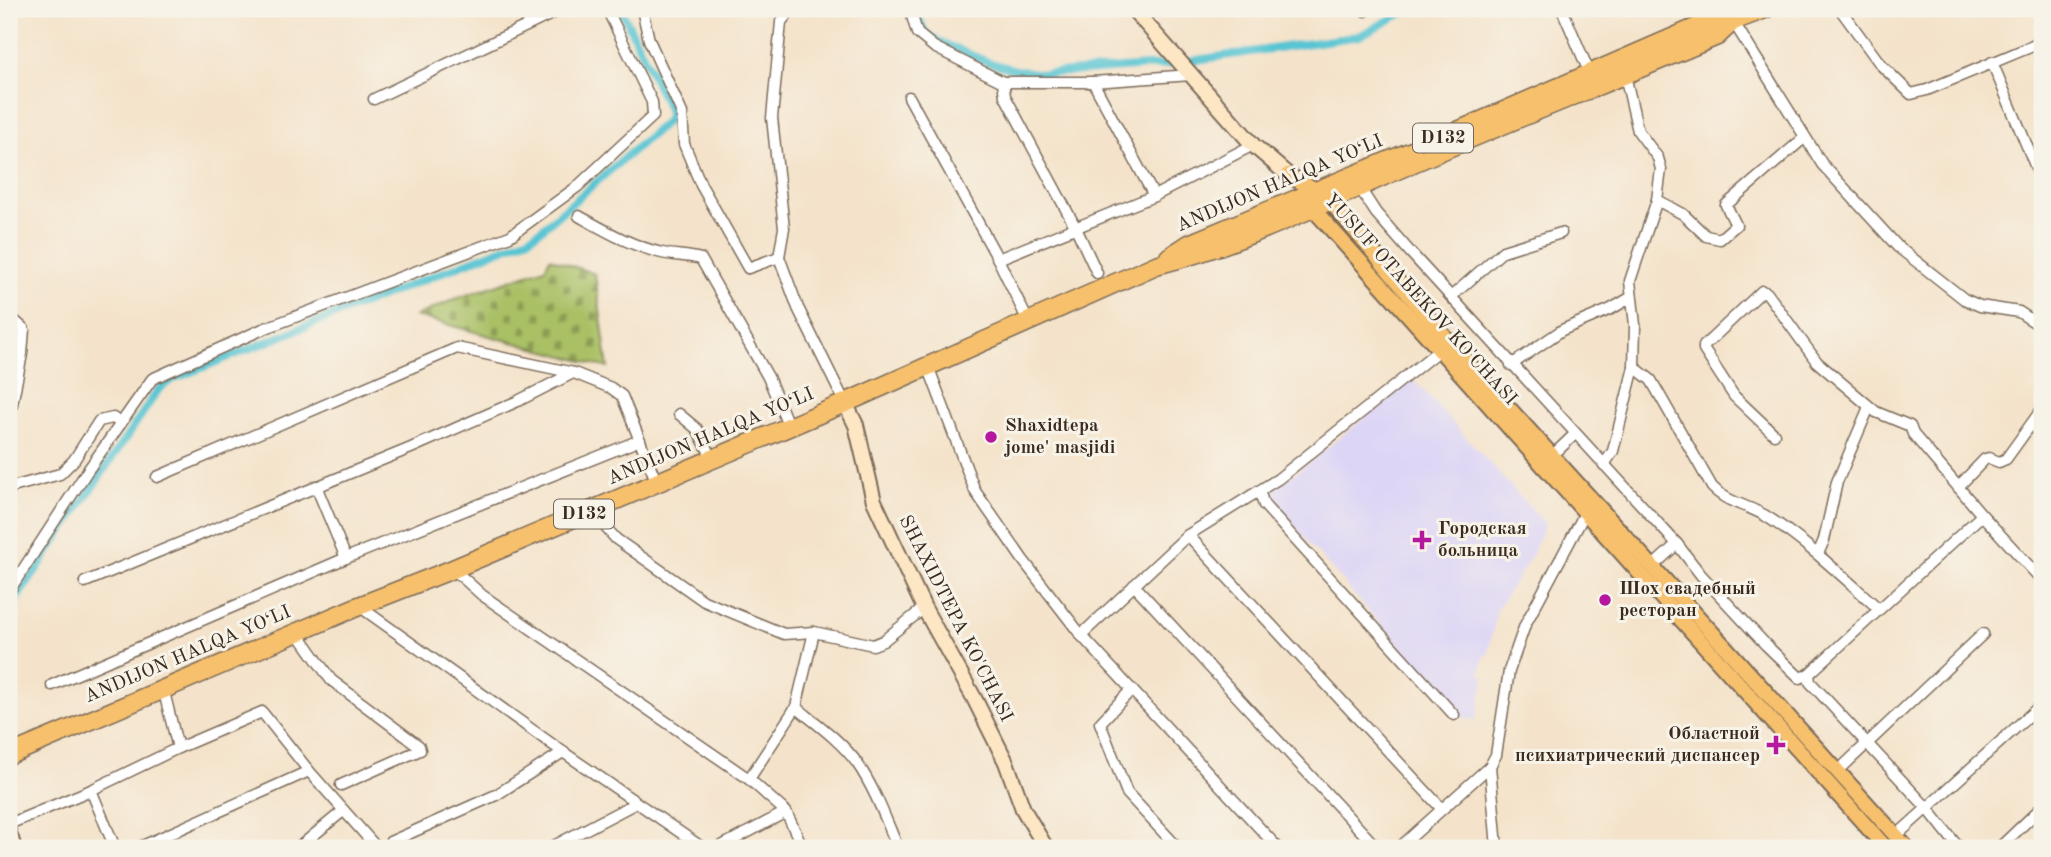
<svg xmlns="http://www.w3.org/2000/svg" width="2051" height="857" viewBox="0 0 2051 857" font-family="'Old Standard TT',serif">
  <defs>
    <pattern id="cemetery-stones" width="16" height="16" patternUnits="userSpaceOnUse" patternTransform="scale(1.75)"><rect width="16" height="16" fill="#a9c065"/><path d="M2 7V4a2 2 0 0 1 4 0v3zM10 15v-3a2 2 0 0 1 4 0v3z" fill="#8b9c53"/></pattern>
  </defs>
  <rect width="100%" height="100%" fill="#f7f3e8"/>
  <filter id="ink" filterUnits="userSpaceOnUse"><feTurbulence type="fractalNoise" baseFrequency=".0143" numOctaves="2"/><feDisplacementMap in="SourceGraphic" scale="14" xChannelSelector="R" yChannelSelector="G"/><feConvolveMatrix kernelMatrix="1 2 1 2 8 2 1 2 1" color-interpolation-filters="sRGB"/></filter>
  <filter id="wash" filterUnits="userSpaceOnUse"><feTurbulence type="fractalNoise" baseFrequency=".00686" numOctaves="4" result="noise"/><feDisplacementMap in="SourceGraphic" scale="28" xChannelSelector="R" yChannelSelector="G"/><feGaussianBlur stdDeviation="1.57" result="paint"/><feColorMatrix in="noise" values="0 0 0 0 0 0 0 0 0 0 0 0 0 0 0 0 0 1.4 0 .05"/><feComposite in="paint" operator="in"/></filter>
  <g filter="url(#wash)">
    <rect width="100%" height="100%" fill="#f4e3ca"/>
    <!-- built -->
    <path fill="#ddd5f6" d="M1413,379L1545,524L1532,555L1497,609L1488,655H1484L1480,675L1485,676L1476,720L1463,718L1267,496Z"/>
    <!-- cemetery -->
    <path fill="url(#cemetery-stones)" stroke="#727542" stroke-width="2" d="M550,258L595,274L608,368L416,316L455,299L545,268Z"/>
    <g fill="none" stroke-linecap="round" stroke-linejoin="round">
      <!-- canal -->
      <g stroke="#59c5d3" stroke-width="8">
        <path d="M916,9L925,32L939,42L988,62L1016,70L1042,74L1162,65L1359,36L1410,9"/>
        <path d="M9,610L159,389L171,380L529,238L542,229L666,122L670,115L668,108L621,9"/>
      </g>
    </g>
  </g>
  <g filter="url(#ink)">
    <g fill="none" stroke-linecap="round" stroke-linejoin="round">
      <!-- street casing -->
      <g stroke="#7c6b5a" stroke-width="13">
        <g id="street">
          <path d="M642,9L649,40L682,113L684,144L701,185L748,268L779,257"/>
          <path d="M791,9L781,22L772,118L784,228L779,257L798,308L845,403"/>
          <path d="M910,9L917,33L934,47L1003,82H1093L1191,75"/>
          <path d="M1363,9L1365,11"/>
          <path d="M1562,9L1590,74"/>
          <path d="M1840,9L1881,65L1911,94L1927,90L2042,42"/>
          <path d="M1733,21L1822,164L1898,247L1964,299L1980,306L2019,312L2042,327"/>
          <path d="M1992,62L2042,182"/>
          <path d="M1003,82L1005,96L1076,228L1097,273"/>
          <path d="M1093,82L1154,196"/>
          <path d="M909,97L998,259"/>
          <path d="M374,99L562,9"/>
          <path d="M1359,187L1376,213L1410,252L1677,544L1701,575L1766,645L1800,678L1809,674L1982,515"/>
          <path d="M1657,200L1683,214L1706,236L1720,239L1736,225L1726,205L1804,138"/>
          <path d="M579,216C606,231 631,246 662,253C675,256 688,255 701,259L768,377L789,427"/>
          <path d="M1452,296L1503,251L1561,233"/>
          <path d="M9,316L24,329L22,354L9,419"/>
          <path d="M1028,321L998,259L1154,196L1253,145"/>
          <path d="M1511,365L1562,330L1611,309L1630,298"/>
          <path d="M928,366L975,491L1023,560L1081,635L1278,848"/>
          <path d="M1634,367L1651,380L1712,487C1728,504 1750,505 1769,518C1809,544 1843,577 1879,609"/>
          <path d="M679,414L697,429L713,459"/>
          <path d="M1774,434L1734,396L1704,350V346L1762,291L1767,293L1817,362L1876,412L1910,426L1913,434L1982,515L2042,580"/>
          <path d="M1552,456L1575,434"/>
          <path d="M1604,465L1613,451L1634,367L1635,325L1630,281L1657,200L1661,169L1658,158L1638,131L1625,75"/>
          <path d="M157,477L457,348L574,373L611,388L622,396L657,483"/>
          <path d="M316,486L346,558"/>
          <path d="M1958,487L1985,459L1989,458L1999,462L2006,459L2042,409"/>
          <path d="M9,488L60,474L74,460L99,421L113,418L121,423"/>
          <path d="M1259,491L1264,505L1454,715"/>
          <path d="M591,511L616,539L704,601L784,634L814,632L873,645L883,641L924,608"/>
          <path d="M1188,535L1442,809"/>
          <path d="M1818,554L1824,540L1837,482L1869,407"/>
          <path d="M1652,567L1677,544"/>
          <path d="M453,569L482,595L749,779L786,812L803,848"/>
          <path d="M85,582L411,448L518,401L573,373"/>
          <path d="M1134,585L1377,848"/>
          <path d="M9,591L86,473L152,379L263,329L510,236L577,187L653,116L652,102L607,9"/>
          <path d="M359,606L563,752L703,848"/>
          <path d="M297,632L331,680L419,746L420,750L341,785"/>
          <path d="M1081,635L1188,535L1278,479L1438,351"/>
          <path d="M1809,674L1810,682L1928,809L1959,848"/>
          <path d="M52,685L346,558L640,440"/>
          <path d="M1132,689L1100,723L1127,793L1178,848"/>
          <path d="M796,707L814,632"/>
          <path d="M178,748L262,712L309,771L377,848"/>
          <path d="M1490,766L1497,848"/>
          <path d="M1838,771L1983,634"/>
          <path d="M749,779L796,707C817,724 841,741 857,763C875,789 886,820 898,848"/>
          <path d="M91,790L115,848"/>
          <path d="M9,824L91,790L178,748L163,688"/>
          <path d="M1896,836L2042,704"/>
          <path d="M390,842L496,795L563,752"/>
          <path d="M138,848L309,771"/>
          <path d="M298,848L343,811"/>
          <path d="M550,848L636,803"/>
          <path d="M718,848L786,812"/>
          <path d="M1399,848L1490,766L1496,755L1509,671L1525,625L1585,513"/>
          <path d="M1999,848L2042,807"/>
        </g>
      </g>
      <!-- secondary casing -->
      <g stroke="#7c6b5a" stroke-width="18">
        <g id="secondary">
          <path d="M1133,9L1253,145L1288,175"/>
          <path d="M845,403L856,425L874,501L924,608L974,698L1006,762L1023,809L1046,848"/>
          <path d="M9,833L14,848"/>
        </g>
      </g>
      <!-- primary casing -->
      <g stroke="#7c6b5a" stroke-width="18">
        <g id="primary">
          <path d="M1288,175L1316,190L1330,201L1450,343L1907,848"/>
          <path d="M1307,202L1886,848"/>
        </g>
      </g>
      <!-- highway casing -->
      <g stroke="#7c6b5a" stroke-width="21">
        <g id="highway">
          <path d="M1451,134L1709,22L1733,21L1765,9"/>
          <path d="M1169,257L1189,244L1412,151"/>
          <path d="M9,755L359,606L453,569L845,403L1156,265C1245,243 1329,200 1413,163C1514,119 1616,79 1717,36L1733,21"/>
        </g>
      </g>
      <!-- street -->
      <use href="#street" stroke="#fff" stroke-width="10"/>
      <!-- secondary -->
      <use href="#secondary" stroke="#fce6c4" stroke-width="14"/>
      <!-- primary -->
      <use href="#primary" stroke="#f7c06c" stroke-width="14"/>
      <!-- highway -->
      <use href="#highway" stroke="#f7c06c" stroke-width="18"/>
    </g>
  </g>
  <!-- markers -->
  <g fill="#b5179e" stroke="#f7f3e8" stroke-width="2.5">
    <circle cx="991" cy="437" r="7"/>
    <path d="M1418.5 529.5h7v7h7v7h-7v7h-7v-7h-7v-7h7z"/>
    <circle cx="1605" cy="600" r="7"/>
    <path d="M1772.5 734.5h7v7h7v7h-7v7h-7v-7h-7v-7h7z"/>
  </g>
  <g text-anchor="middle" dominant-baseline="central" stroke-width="6" stroke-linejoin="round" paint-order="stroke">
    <!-- shield labels -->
    <g fill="#f7f3e8" stroke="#73665b" stroke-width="2">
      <rect x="1413" y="123.5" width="60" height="29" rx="5"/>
      <rect x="554" y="499.5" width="60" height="29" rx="5"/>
    </g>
    <g font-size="18" font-weight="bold" fill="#3b2a1e">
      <text x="1443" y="138">D132</text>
      <text x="584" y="514">D132</text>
    </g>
    <!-- street labels -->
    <g font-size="19" fill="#3b2a1e" stroke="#f7f3e8">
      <text transform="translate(1280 184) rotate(-23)">ANDIJON HALQA YO‘LI</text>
      <text transform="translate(1420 300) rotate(48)">YUSUF OTABEKOV KO'CHASI</text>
      <text transform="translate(711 437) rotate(-23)">ANDIJON HALQA YO‘LI</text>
      <text transform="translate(955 619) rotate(63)">SHAXIDTEPA KO'CHASI</text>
      <text transform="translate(188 655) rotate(-23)">ANDIJON HALQA YO‘LI</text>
    </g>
    <!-- poi labels -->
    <g font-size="19" font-weight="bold" fill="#3b2a1e" stroke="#f7f3e8" text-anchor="start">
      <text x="1005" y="426">Shaxidtepa<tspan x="1005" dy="22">jome' masjidi</tspan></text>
      <text x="1438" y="529">Городская<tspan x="1438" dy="22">больница</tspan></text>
      <text x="1619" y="589">Шох свадебный<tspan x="1619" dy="22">ресторан</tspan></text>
      <text x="1760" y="734" text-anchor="end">Областной<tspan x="1760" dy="22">психиатрический диспансер</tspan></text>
    </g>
  </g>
  <!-- margin -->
  <rect width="2051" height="857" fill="none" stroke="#f7f3e8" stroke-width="35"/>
</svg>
